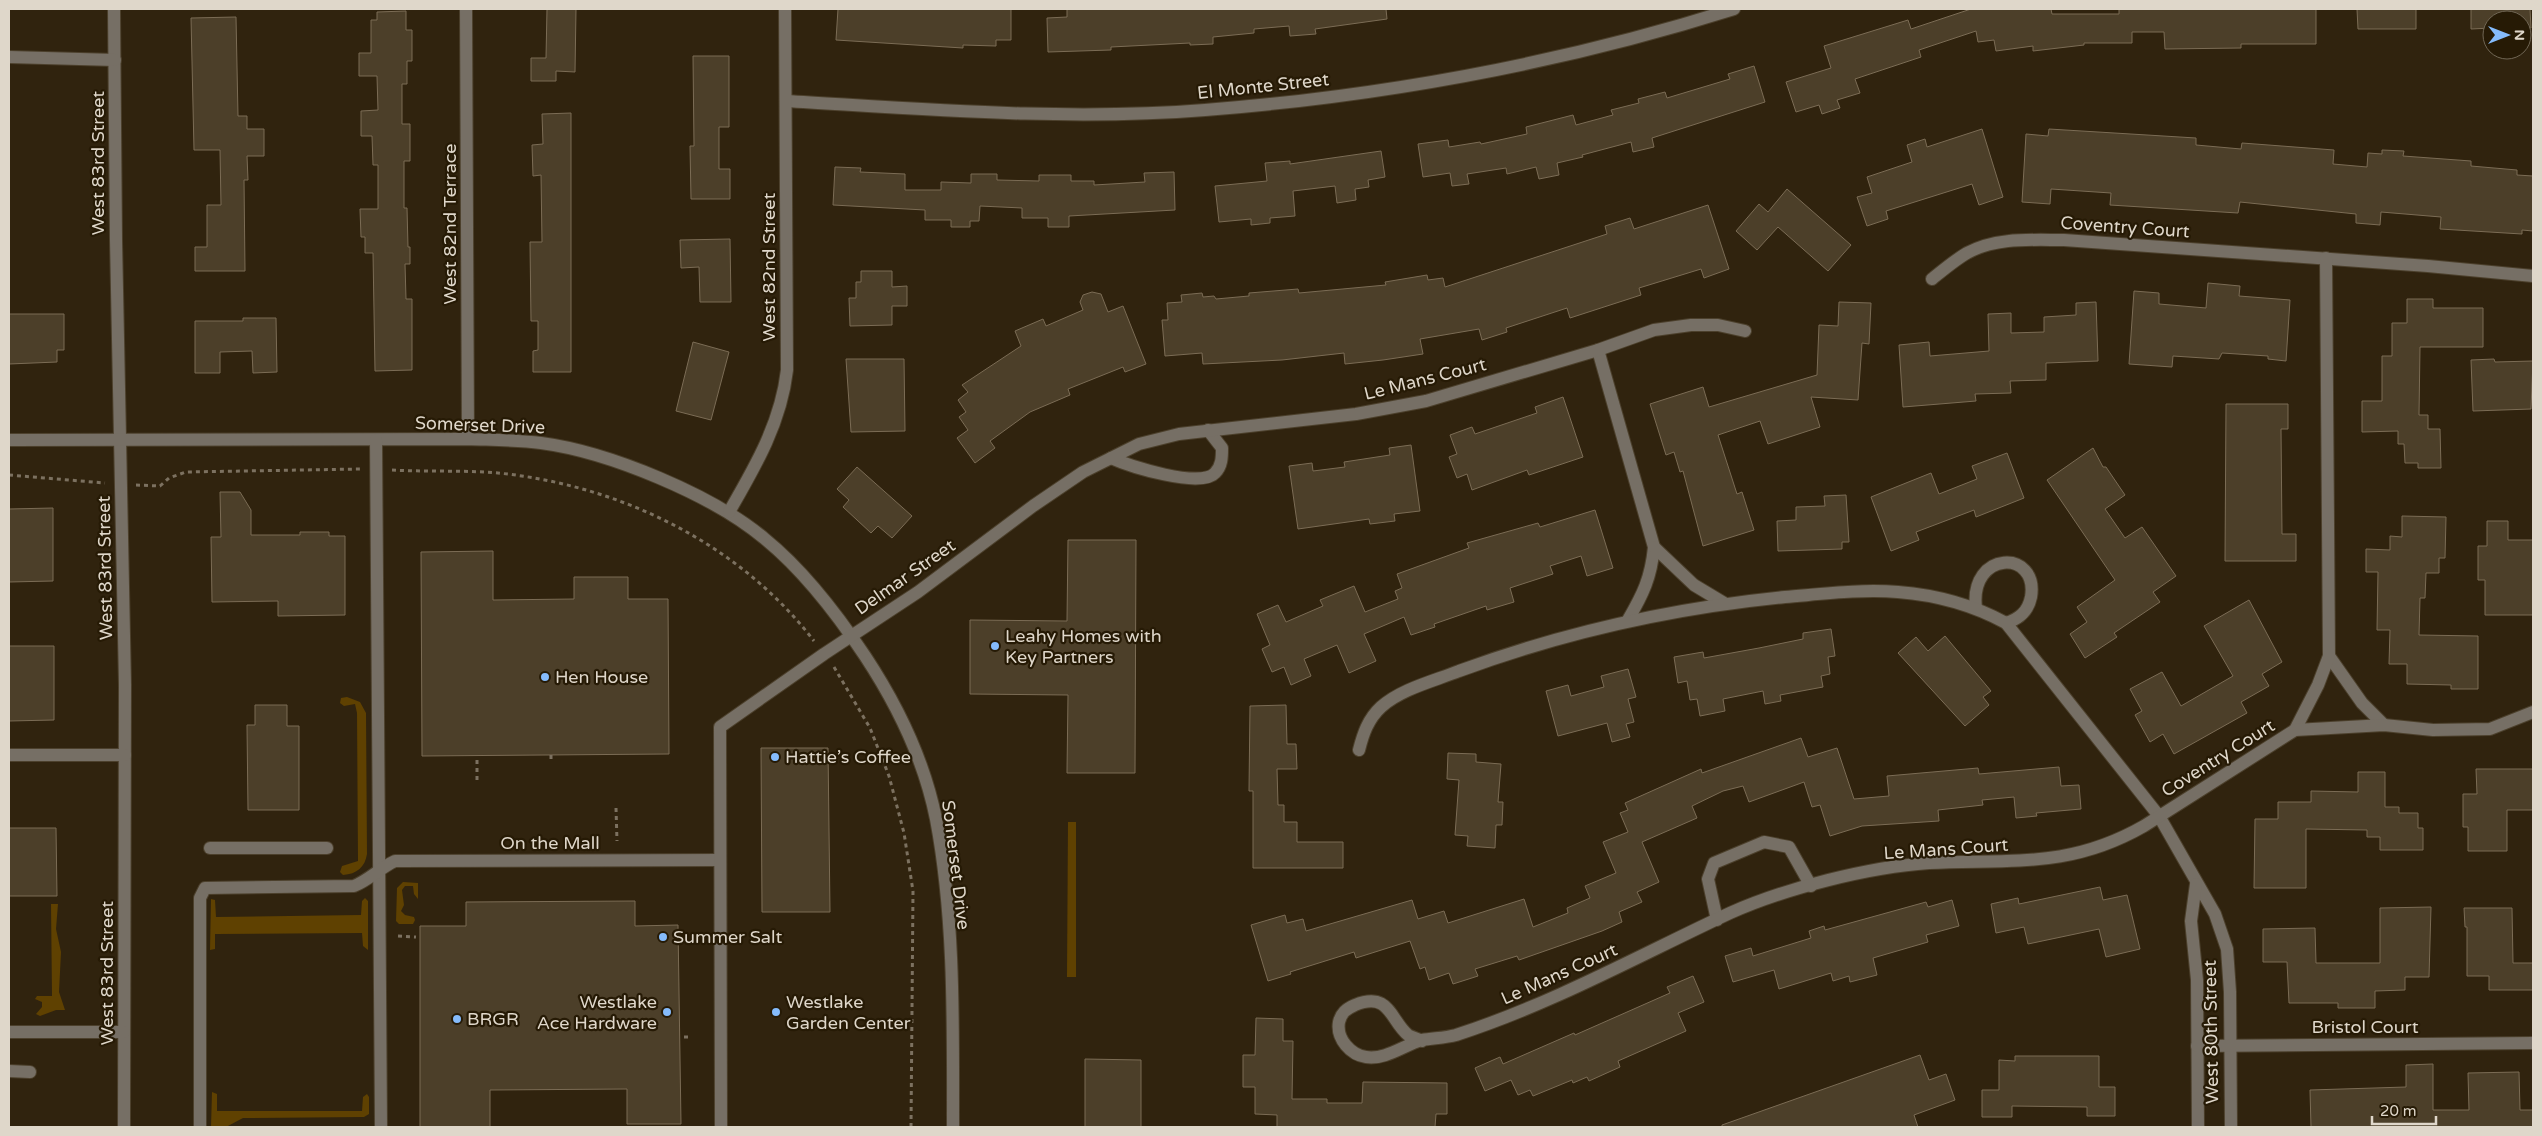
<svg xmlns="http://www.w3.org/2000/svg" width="2542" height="1136" viewBox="0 0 2542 1136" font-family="'Varela Round',sans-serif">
  <rect width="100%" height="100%" fill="#30230e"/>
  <!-- green -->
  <g fill="#5f4101">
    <path d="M347,697L360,702L366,713L367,854C365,867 357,874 343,875L340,872L342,866L358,861L357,713L355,704L344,706L340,703L341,698Z"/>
    <path d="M1068,822H1076V977H1067Z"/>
    <path d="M403,882L418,883V899L414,894L413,886H405L402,890L404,905L401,911L405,915L414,917L415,920L413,924H399L396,921L397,888Z"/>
    <path d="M365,898L368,901V950L363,946L362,933L215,934V949L210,950L211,899L215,900L216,917L361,915L362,901Z"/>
    <path d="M51,904H58L56,929L61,952L59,992L65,1010H56L40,1016L36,1014L42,1007V1002L35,999L37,996H52Z"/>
    <path d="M212,1092L217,1094V1111H362L363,1097L367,1094L369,1097V1114L364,1117L243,1118L226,1127H211Z"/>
  </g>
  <!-- building -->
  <g fill="#4c3f29" stroke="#7b6c55">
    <path d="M547,9H576L575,72L556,71V81H531V58H546Z"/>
    <path d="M838,9H1011V40H996V46L963,45V48L836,40Z"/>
    <path d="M1067,9H1386L1387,19L1315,29L1316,34L1290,36L1289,26L1254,29V33L1213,37V44L1190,45V43L1111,47V50L1048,52L1047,18L1067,17Z"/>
    <path d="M1971,9H2051L2052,14H2119V9H2316V44H2241V48L2165,49L2164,32H2132V43H2084V45L2033,51V46L1996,51L1994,40L1978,42L1976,31L1919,50L1921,57L1855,79L1860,93L1837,100L1840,108L1822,114L1819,105L1796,112L1786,82L1831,68L1824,46L1908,20L1911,29Z"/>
    <path d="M2357,9H2416V29H2358Z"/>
    <path d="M2471,9H2530L2531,28H2522V20H2492V28L2471,29Z"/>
    <path d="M406,11V30H412V61H407V84H402V124H410V161H404V208H407L408,247H410V264H405L406,299H412V370L375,371L373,253H365V237H361L360,209H378V165H373L372,136H361V111L378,110L377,76H359V53H371V20H377V12Z"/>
    <path d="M236,17L238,116H247V129H264V156H247L248,180H244L245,271H195V247H207V205H221L220,150H194L191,18Z"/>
    <path d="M693,56H729V127H719V169H730V199H691L690,146H694Z"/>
    <path d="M1754,66L1765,102L1652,138L1654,147L1633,152L1631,142L1582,155L1583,157L1557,163L1559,175L1539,179L1536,167L1507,174L1506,168L1467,174L1469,184L1452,186L1450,173L1423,177L1418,144L1448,140L1449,147L1480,142L1481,144L1527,134L1526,127L1573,115L1576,125L1613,115L1611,110L1639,103L1638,99L1665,92L1667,98L1730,79L1728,74Z"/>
    <path d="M571,113V372H533V351L538,350V321H531L530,242H542L541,175L533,176L532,145L543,144L542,114Z"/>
    <path d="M1982,129L2003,197L1979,205L1972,184L1886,211L1888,219L1867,226L1857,197L1872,193L1867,177L1912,162L1907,145L1925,139L1927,147Z"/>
    <path d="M2049,129L2196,138V145L2241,149L2242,143L2334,150L2333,164L2367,167L2368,153L2382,154V150L2404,151L2403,156L2471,161V166L2517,170V175L2533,176V231L2522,230V234L2440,229L2441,217L2381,212L2380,225L2356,223V214L2240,202L2238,213L2110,205L2111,193L2051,189L2050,204L2022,202L2026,134L2048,136Z"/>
    <path d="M1381,151L1385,177L1368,180L1369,187L1355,189L1356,200L1337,203L1335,186L1293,191L1295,216L1270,218V223L1251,225V219L1219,222L1215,186L1267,181L1265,163L1290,161V164Z"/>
    <path d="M835,167L861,168L860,172L905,174V190H941V182L971,183V174H997V180L1039,181V175H1071V181H1094V185L1145,182L1144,173L1174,172L1175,210L1069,216V227H1048V218H1022V208L980,206L979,221H970V227H951V220H925V210L833,205Z"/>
    <path d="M1787,189L1851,245L1828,271L1778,227L1757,250L1736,231L1759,204L1768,212Z"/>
    <path d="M1708,205L1729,269L1704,278L1701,269L1639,288L1641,295L1570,318L1567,308L1506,328L1507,332L1482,340L1479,329L1420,339L1423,354L1383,360L1345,364L1344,353L1282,360L1203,364L1202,353L1165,356L1162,320H1168L1167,303L1182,302L1181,295L1202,293L1203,297L1214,296L1216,299L1249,296V293L1298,289L1299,293L1386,285L1385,282L1427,275L1428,280L1443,278L1445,287L1607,234L1605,226L1630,218L1634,229Z"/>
    <path d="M730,239L731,302H700L699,267L681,268L680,240Z"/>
    <path d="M861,271H892V287L907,286V306H892V325L850,326L849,298H856V282H861Z"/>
    <path d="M2208,283L2240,286L2239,296L2290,300L2286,361L2268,359V356L2222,353L2219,359L2173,356L2172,367L2129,364L2134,291L2159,293V304L2206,308Z"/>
    <path d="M1092,292L1101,294L1108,312L1123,306L1146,364L1125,372L1123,367L1068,389L1070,395L1030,412L990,441L995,448L975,463L957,438L968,430L959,417L966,412L958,400L968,392L962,385L1021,346L1015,331L1043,319L1046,326L1083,310L1080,302L1083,295Z"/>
    <path d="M2407,299H2433V308H2483V347H2420L2419,415H2428V429H2440L2441,468H2418V463H2405L2404,444H2398V431L2362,432V401H2382V356H2392V323H2407Z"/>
    <path d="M1839,302L1871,303L1869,344L1862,343L1858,400L1811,397L1820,427L1768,444L1760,421L1718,435L1737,494L1742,492L1754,530L1703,546L1683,471L1680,472L1674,452L1666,455L1650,404L1703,387L1709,407L1817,375L1819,325L1838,326Z"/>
    <path d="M2096,302L2098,361L2046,363V380L2010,381L2011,393L1975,394L1976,401L1903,407L1899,345L1929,342L1930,356L1989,351L1988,314L2011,313V333L2044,332V317L2076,315V303Z"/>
    <path d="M9,314H64V350H57V362L9,364Z"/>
    <path d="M243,318H276L277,372L253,373L252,351L220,352V373H195V321H243Z"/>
    <path d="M693,342L729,352L711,420L676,411Z"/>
    <path d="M846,359H904L905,431L851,432Z"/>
    <path d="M2494,359L2495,362L2533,361L2531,409L2473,411L2471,360Z"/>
    <path d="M1563,397L1583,457L1529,475L1527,470L1472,490L1467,474L1457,478L1449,457L1457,454L1450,435L1472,427L1475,434L1537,413L1535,407Z"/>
    <path d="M2226,404H2288V429H2281L2282,534H2296V561H2225Z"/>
    <path d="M1411,445L1420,511L1394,514L1395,521L1370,524L1369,519L1298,529L1289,466L1312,463L1313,471L1345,467L1344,462L1390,455L1389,448Z"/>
    <path d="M2093,448L2103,467H2106L2125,495L2105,509L2125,538L2142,527L2176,576L2153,592L2160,602L2114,633L2117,637L2085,658L2070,634L2087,622L2077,607L2115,580L2047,480Z"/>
    <path d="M2007,453L2024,498L1976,517L1974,510L1916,532L1919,540L1891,551L1871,497L1931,473L1939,494L1977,479L1972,466Z"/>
    <path d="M857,467L912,516L892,538L878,526L871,533L843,507L849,500L837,489Z"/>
    <path d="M220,492H240L251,510V535H300V532H329V536H345V615L278,616V601L212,602L211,537H221Z"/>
    <path d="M1846,495L1849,542H1842V549L1778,551L1777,521L1796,520V507L1825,506L1824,496Z"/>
    <path d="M53,508V581L9,582V509Z"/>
    <path d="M1595,510L1613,568L1587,576L1581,556L1550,566L1553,574L1510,588L1514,602L1487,610L1486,606L1434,624L1435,627L1411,635L1404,617L1364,634L1376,661L1349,673L1337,645L1304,659L1311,676L1291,685L1284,667L1272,672L1262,649L1270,645L1257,614L1278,605L1286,622L1323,606L1320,600L1354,586L1365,612L1398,599L1395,591L1402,588L1397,574L1469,548L1467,543L1538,523L1540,527Z"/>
    <path d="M2402,516L2446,517L2445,558H2439V573H2426L2425,598H2420L2419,635L2478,636V689H2451V685L2407,684V664H2389L2390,630H2377L2378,572H2366V549L2390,550V536L2402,537Z"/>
    <path d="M2487,521H2508V540H2533V615H2485V580H2478V546H2487Z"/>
    <path d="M1068,540H1136L1135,773H1067L1068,695L970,694V620L1067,621Z"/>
    <path d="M493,551V600L574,599V577H628V599H668L669,754L422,756L421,552Z"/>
    <path d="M2249,600L2282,662L2262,674L2269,686L2241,702L2247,713L2174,754L2163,734L2150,742L2135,715L2142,711L2130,689L2162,672L2181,706L2233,676L2204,626Z"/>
    <path d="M1831,629L1835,656L1828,657L1830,674L1821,676L1823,687L1780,695L1781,701L1765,704L1763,691L1723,699L1725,711L1700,716L1697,699L1690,700L1687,681L1678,683L1674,657L1703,652L1704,658L1759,648L1803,639V633Z"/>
    <path d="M1945,636L1991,691L1983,697L1989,705L1965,726L1898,653L1916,637L1928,651Z"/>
    <path d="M9,646H54V720L9,721Z"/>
    <path d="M1628,669L1636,697L1628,699L1634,722L1626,724L1630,737L1612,742L1607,723L1558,736L1546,691L1568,685L1571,696L1604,687L1601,676Z"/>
    <path d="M255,705H287V726H299V810H248L247,725H255Z"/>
    <path d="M1286,705L1287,744H1296L1297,769H1277L1278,805H1284V822H1297V842H1343V868H1253V791H1249L1250,706Z"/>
    <path d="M1801,738L1808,757L1837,748L1854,799L1889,796L1887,776L1978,768L1979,774L2059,767L2061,786L2079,785L2081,809L2036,813L2037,816L2016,818L2014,797L1982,800L1983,805L1938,810L1939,821L1862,826L1830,836L1820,805L1812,807L1804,782L1749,802L1743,786L1723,791L1692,806L1697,818L1642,842L1659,882L1637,892L1642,902L1619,912L1622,922L1602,931L1519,960L1517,956L1475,969L1478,976L1453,984L1449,973L1429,980L1425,967L1420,969L1410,941L1356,958L1354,952L1290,972L1291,974L1268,981L1251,925L1285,915L1287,923L1303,919L1306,931L1412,900L1418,919L1444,911L1448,923L1524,899L1533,927L1568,913L1567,908L1590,898L1585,886L1616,873L1603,842L1628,832L1620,813L1628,810L1625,803L1701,769L1702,773Z"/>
    <path d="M761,748H828L830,912H762Z"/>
    <path d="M1448,753L1476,754V762L1501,764L1498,802H1503L1502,825H1496L1495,848L1467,846L1468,836L1455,835L1459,780L1447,779Z"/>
    <path d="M2476,769H2533V810H2507V851H2468V827H2463V794H2477Z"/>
    <path d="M2358,772H2385V807H2399V813H2418V828H2423V850H2380V837H2367V830L2306,829V888H2254L2255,819H2278V802H2311V791L2358,792Z"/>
    <path d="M9,828H56L57,896H9Z"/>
    <path d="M2100,887L2103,900L2127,895L2140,949L2106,957L2099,929L2028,944L2024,927L1996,933L1991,904L2018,898L2019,904Z"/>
    <path d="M1952,900L1959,926L1926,935L1928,942L1873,958L1877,975L1850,982L1849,976L1833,981L1831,973L1779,989L1774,970L1733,982L1725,956L1751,948L1753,956L1811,938L1809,931L1824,926L1825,930L1926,902L1928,907Z"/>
    <path d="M635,901V926L678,925L681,1124H627V1089L490,1090V1127H420V926H466V902Z"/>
    <path d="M2431,907L2429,977H2405V990L2375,991V1008H2338V1003H2289L2287,962H2263V929L2315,928L2316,963H2380V908Z"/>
    <path d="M2464,908H2512L2513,963H2533V990H2489V976H2467V927H2465Z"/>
    <path d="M1693,976L1704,1002L1678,1013L1686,1031L1618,1061L1620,1067L1589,1081L1587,1077L1573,1083L1572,1080L1533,1096L1530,1090L1518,1095L1511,1080L1485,1091L1475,1068L1500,1057L1503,1064L1574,1033L1575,1035L1670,993L1667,987Z"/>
    <path d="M1256,1018L1283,1019V1041H1293L1292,1099H1327V1103H1362L1363,1082L1447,1083V1114H1436L1435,1127H1277V1115L1255,1114V1087H1243V1055H1255Z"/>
    <path d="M1920,1055L1929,1080L1946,1074L1955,1100L1914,1115L1918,1127H1722V1125Z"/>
    <path d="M2015,1056H2099V1087H2115V1116H2087V1107L2012,1106V1117H1982V1090H1999V1060L2015,1061Z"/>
    <path d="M1085,1059L1141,1060V1127H1085Z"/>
    <path d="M2433,1064V1110H2469L2468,1073L2519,1072L2520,1110H2533V1127H2311L2310,1090L2406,1087V1065Z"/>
  </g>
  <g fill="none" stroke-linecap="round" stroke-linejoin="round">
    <!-- minor casing -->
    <g stroke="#4c402c" stroke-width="14">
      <g id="minor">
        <path d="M114,9L116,240L125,685L124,1127"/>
        <path d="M466,9L468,439"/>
        <path d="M9,57L115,60"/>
        <path d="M786,101C924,109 1066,121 1205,110C1383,96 1563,63 1734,9"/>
        <path d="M1932,279C1943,270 1955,260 1967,253C1996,237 2032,240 2064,240L2428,266L2533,276"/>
        <path d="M1598,350L1654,547C1651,578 1643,594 1628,620"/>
        <path d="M9,440L468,439C493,440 517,440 541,443C609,452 713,495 765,539C802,569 839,617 865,656C898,706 924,759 936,819C955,919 953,1026 953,1127"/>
        <path d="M376,440L381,1127"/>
        <path d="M1111,458C1129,466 1201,489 1215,473C1222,466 1222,457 1222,448L1208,430"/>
        <path d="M729,512C755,467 781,423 787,370L785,9"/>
        <path d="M1654,547L1694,585L1724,603"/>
        <path d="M1976,608C1969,550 2039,549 2031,597C2028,612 2019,619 2006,623"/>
        <path d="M2329,656L2362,703L2384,725"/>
        <path d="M2295,730L2318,685L2329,656L2326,258"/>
        <path d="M1359,750C1363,734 1368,719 1381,707C1401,689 1434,681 1459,671C1565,632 1673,608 1785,597C1822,594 1861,589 1898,592C1937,595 1971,604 2006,623L2159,816L2215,914L2227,949L2230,992L2231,1127"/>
        <path d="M9,755H125"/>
        <path d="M210,848H327"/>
        <path d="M2196,884L2191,921L2197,980L2198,1127"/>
        <path d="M1717,920L1708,879L1714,863L1764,842L1789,847L1811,886"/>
        <path d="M9,1032H124"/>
        <path d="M1422,1041C1418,1039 1412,1037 1408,1035C1390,1020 1390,991 1355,1005C1346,1009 1341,1013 1339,1022C1336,1039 1351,1055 1366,1057C1386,1060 1404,1045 1422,1040C1434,1038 1445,1038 1456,1035C1552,1004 1640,955 1730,913C1786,888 1869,867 1929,863C2011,859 2069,869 2144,826L2295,730L2384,725L2433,730L2490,729L2533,712"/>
        <path d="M2197,1046L2533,1043"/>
        <path d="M9,1071L30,1072"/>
        <path d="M200,1127V898L205,888L354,886C369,880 380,868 395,861L720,860"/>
        <path d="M721,1127L720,727L824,654L918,592L1033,506L1083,472L1139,444L1179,434L1356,414L1426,401L1598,350L1654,330L1691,325H1718L1745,331"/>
      </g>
    </g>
    <!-- path -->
    <g stroke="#7c7160" stroke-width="3" stroke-dasharray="4 4" stroke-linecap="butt">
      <path d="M392,470C427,472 463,470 498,473C619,485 739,543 814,641"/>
      <path d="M9,475L105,483"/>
      <path d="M136,485L160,486L169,478L186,472L361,469"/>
      <path d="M834,667L870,728L889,776L904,833L913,891L911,1127"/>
      <path d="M551,755V760"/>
      <path d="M477,760V781"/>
      <path d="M616,808L617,841"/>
      <path d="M398,936L416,937"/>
      <path d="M684,1037H688"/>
    </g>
    <!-- minor -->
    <use href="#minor" stroke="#766f65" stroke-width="12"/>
  </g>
  <!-- markers -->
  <g fill="#85bbfb" stroke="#261a05" stroke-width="2">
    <circle cx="995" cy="646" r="5"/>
    <circle cx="545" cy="677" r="5"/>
    <circle cx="775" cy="757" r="5"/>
    <circle cx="663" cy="937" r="5"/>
    <circle cx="667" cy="1012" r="5"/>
    <circle cx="776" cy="1012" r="5"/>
    <circle cx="457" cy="1019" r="5"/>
  </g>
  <g text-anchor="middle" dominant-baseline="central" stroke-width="4.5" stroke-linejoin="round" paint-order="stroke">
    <!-- street labels -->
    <g font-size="18" fill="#dfd7ca" stroke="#261a05">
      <text transform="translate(1263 86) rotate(-6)">El Monte Street</text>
      <text transform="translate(98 163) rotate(-90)">West 83rd Street</text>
      <text transform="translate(450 224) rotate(-90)">West 82nd Terrace</text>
      <text transform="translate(2125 227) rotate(4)">Coventry Court</text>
      <text transform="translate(769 267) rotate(-90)">West 82nd Street</text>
      <text transform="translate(1425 379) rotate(-14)">Le Mans Court</text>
      <text transform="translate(480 425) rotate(2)">Somerset Drive</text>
      <text transform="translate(105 568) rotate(-91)">West 83rd Street</text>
      <text transform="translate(905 577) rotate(-35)">Delmar Street</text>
      <text transform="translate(2218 758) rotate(-32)">Coventry Court</text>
      <text x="550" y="843">On the Mall</text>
      <text transform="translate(1946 849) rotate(-4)">Le Mans Court</text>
      <text transform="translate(956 865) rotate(83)">Somerset Drive</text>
      <text transform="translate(107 973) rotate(-90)">West 83rd Street</text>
      <text transform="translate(1559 974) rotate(-24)">Le Mans Court</text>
      <text x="2365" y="1027">Bristol Court</text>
      <text transform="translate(2211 1032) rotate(-91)">West 80th Street</text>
    </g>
    <!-- poi labels -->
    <g font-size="18" fill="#dfd7ca" stroke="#261a05" text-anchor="start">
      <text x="1005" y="636">Leahy Homes with<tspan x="1005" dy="21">Key Partners</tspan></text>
      <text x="555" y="677">Hen House</text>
      <text x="785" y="757">Hattie’s Coffee</text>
      <text x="673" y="937">Summer Salt</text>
      <text x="657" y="1002" text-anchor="end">Westlake<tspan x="657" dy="21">Ace Hardware</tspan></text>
      <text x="786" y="1002">Westlake<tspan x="786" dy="21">Garden Center</tspan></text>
      <text x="467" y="1019">BRGR</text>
    </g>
  </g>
  <!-- border -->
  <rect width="2542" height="1136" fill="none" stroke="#dfd7ca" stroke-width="20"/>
  <!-- north arrow -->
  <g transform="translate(2507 35) rotate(90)"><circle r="24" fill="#261a05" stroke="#706654"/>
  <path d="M0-4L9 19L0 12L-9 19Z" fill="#85bbfb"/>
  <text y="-8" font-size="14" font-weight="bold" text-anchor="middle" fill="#dfd7ca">N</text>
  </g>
  <!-- scale -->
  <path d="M2372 1116v8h64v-8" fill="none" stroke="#dfd7ca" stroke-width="2.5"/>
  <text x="2380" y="1116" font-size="15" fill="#dfd7ca" stroke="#261a05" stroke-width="4" paint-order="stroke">20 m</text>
</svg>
